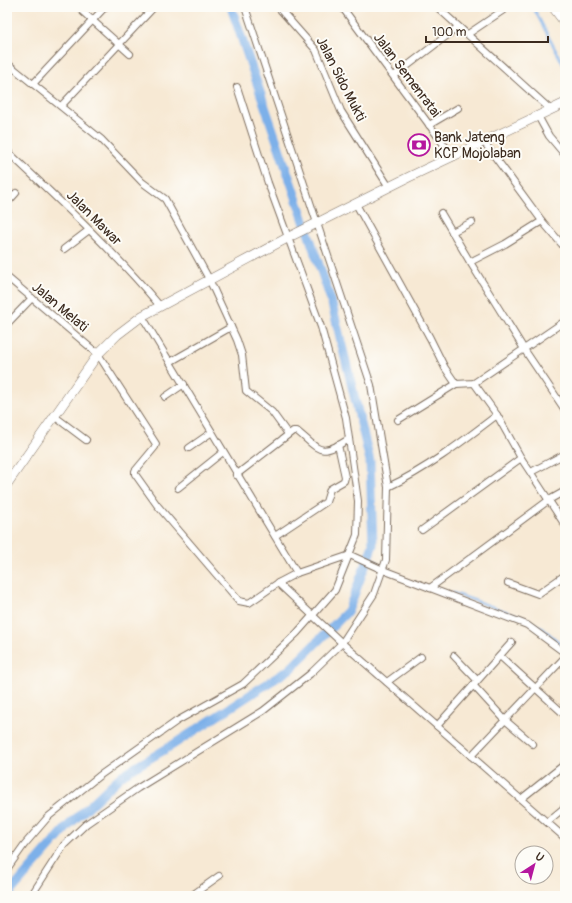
<svg xmlns="http://www.w3.org/2000/svg" width="572" height="903" viewBox="0 0 572 903" font-family="Pangolin,sans-serif">
  <rect width="100%" height="100%" fill="#fdfcf7"/>
  <filter id="ink" filterUnits="userSpaceOnUse"><feTurbulence type="fractalNoise" baseFrequency=".025" numOctaves="2"/><feDisplacementMap in="SourceGraphic" scale="8" xChannelSelector="R" yChannelSelector="G"/><feConvolveMatrix kernelMatrix="1 2 1 2 8 2 1 2 1" color-interpolation-filters="sRGB"/></filter>
  <filter id="wash" filterUnits="userSpaceOnUse"><feTurbulence type="fractalNoise" baseFrequency=".012" numOctaves="4" result="noise"/><feDisplacementMap in="SourceGraphic" scale="16" xChannelSelector="R" yChannelSelector="G"/><feGaussianBlur stdDeviation="0.9" result="paint"/><feColorMatrix in="noise" values="0 0 0 0 0 0 0 0 0 0 0 0 0 0 0 0 0 1.4 0 .05"/><feComposite in="paint" operator="in"/></filter>
  <g filter="url(#wash)">
    <rect width="100%" height="100%" fill="#f7e9d4"/>
    <g fill="none" stroke-linecap="round" stroke-linejoin="round">
      <!-- stream -->
      <g stroke="#7db0e9" stroke-width="2.5">
        <path d="M533,7L565,68"/>
        <path d="M369,556L380,564"/>
        <path d="M453,593L522,617L542,628L565,647"/>
      </g>
      <!-- canal -->
      <path stroke="#7db0e9" stroke-width="9" d="M10,896L12,890L69,825L122,775L171,746L290,669L348,611L373,545L370,461L331,300L231,7"/>
    </g>
  </g>
  <g filter="url(#ink)">
    <g fill="none" stroke-linecap="round" stroke-linejoin="round">
      <!-- minor casing -->
      <g stroke="#7d6d5e" stroke-width="8">
        <g id="minor">
          <path d="M278,7L316,50L341,111L389,187"/>
          <path d="M342,7L453,157"/>
          <path d="M437,7L551,110"/>
          <path d="M82,11L130,54"/>
          <path d="M468,34L508,7"/>
          <path d="M7,63L101,139L142,182L165,199L209,279L237,340L242,355L246,391L272,412L288,434"/>
          <path d="M394,76L458,27"/>
          <path d="M33,84L105,7"/>
          <path d="M61,106L154,7"/>
          <path d="M538,116L549,136L565,155"/>
          <path d="M429,125L458,108"/>
          <path d="M484,142L542,221L565,248"/>
          <path d="M7,151C60,201 113,250 160,306"/>
          <path d="M7,203L16,193"/>
          <path d="M356,204L430,338L445,368L456,384L474,383L524,349L470,262L505,244L542,221"/>
          <path d="M441,213L470,262"/>
          <path d="M452,232L472,222"/>
          <path d="M64,249L89,230"/>
          <path d="M7,277L98,354L156,444L155,447L135,471V474L157,505L239,601L249,603L278,583"/>
          <path d="M142,316L297,573L278,583L342,643L565,838"/>
          <path d="M565,321L524,349L565,410"/>
          <path d="M7,324L32,298"/>
          <path d="M170,362L231,327"/>
          <path d="M474,383L497,415L521,458L565,525"/>
          <path d="M165,397L184,384"/>
          <path d="M54,416L86,440"/>
          <path d="M398,420L456,384"/>
          <path d="M189,448L212,432"/>
          <path d="M531,472L565,454"/>
          <path d="M236,475L293,431H297C320,450 319,458 349,439"/>
          <path d="M388,487C427,469 463,441 497,415"/>
          <path d="M178,488L223,452"/>
          <path d="M422,530L521,458"/>
          <path d="M275,536L326,502L330,489L344,481L345,477L338,445"/>
          <path d="M297,573L350,555L383,570L527,625L565,653"/>
          <path d="M508,583L538,594L565,575"/>
          <path d="M430,588L549,500L565,491"/>
          <path d="M454,656L477,680"/>
          <path d="M500,656L565,715"/>
          <path d="M387,682L421,657"/>
          <path d="M473,685L505,720L533,744"/>
          <path d="M437,726L512,642"/>
          <path d="M471,756L565,657"/>
          <path d="M521,799L565,764"/>
          <path d="M547,822L565,807"/>
          <path d="M7,869L24,845L48,817L99,776L177,721L243,684L297,633L335,590L357,535L358,501L346,418L321,327L268,183L237,87"/>
          <path d="M31,896L64,845L86,824L138,788L263,711L310,674L342,643L374,594L386,560L388,487L371,385L245,7"/>
          <path d="M191,896L219,876"/>
        </g>
      </g>
      <!-- secondary casing -->
      <g stroke="#7d6d5e" stroke-width="10">
        <g id="secondary">
          <path d="M553,7L565,23"/>
          <path d="M7,484L98,354L117,335L142,316L289,237L409,177L565,103"/>
        </g>
      </g>
      <!-- minor -->
      <use href="#minor" stroke="#fff" stroke-width="6"/>
      <!-- secondary -->
      <use href="#secondary" stroke="#fff" stroke-width="9"/>
    </g>
  </g>
  <!-- icons -->
  <defs>
    <g id="bank-ring" transform="scale(1.15)"><circle r="9.5" fill="#fdfcf7" stroke="#b5179e" stroke-width="1.5"/><path d="M-6-4H6V4H-6ZM0-2.3a2.3 2.3 0 1 0 0 4.6a2.3 2.3 0 1 0 0-4.6Z" fill="#b5179e"/></g>
  </defs>
  <g fill-rule="evenodd">
    <use href="#bank-ring" x="419" y="145"/>
  </g>
  <g text-anchor="middle" dominant-baseline="central" stroke-width="4" stroke-linejoin="round" paint-order="stroke">
    <!-- street labels -->
    <g font-size="14" fill="#3b2a1e" stroke="#fdfcf7">
      <text transform="translate(407 75) rotate(53)">Jalan Semenratai</text>
      <text transform="translate(341 79) rotate(63)">Jalan Sido Mukti</text>
      <text transform="translate(94 218) rotate(45)">Jalan Mawar</text>
      <text transform="translate(60 307) rotate(40)">Jalan Melati</text>
    </g>
    <!-- poi labels -->
    <g font-size="14" fill="#3b2a1e" stroke="#fdfcf7" text-anchor="start">
      <text x="434" y="137">Bank Jateng<tspan x="434" dy="16">KCP Mojolaban</tspan></text>
    </g>
  </g>
  <!-- margin -->
  <rect width="572" height="903" fill="none" stroke="#fdfcf7" stroke-width="24"/>
  <!-- north arrow -->
  <g transform="translate(534 865) rotate(36)"><circle r="19" fill="#fdfcf7" stroke="#afa8a0"/>
  <path d="M0-3L7 15L0 10L-7 15Z" fill="#b5179e"/>
  <text y="-6" font-size="11" font-weight="bold" text-anchor="middle" fill="#3b2a1e">U</text>
  </g>
  <!-- scale -->
  <path d="M426 36v6h122v-6" fill="none" stroke="#3b2a1e" stroke-width="2"/>
  <text x="432" y="36" font-size="12" fill="#3b2a1e" stroke="#fdfcf7" stroke-width="3" paint-order="stroke">100 m</text>
</svg>
